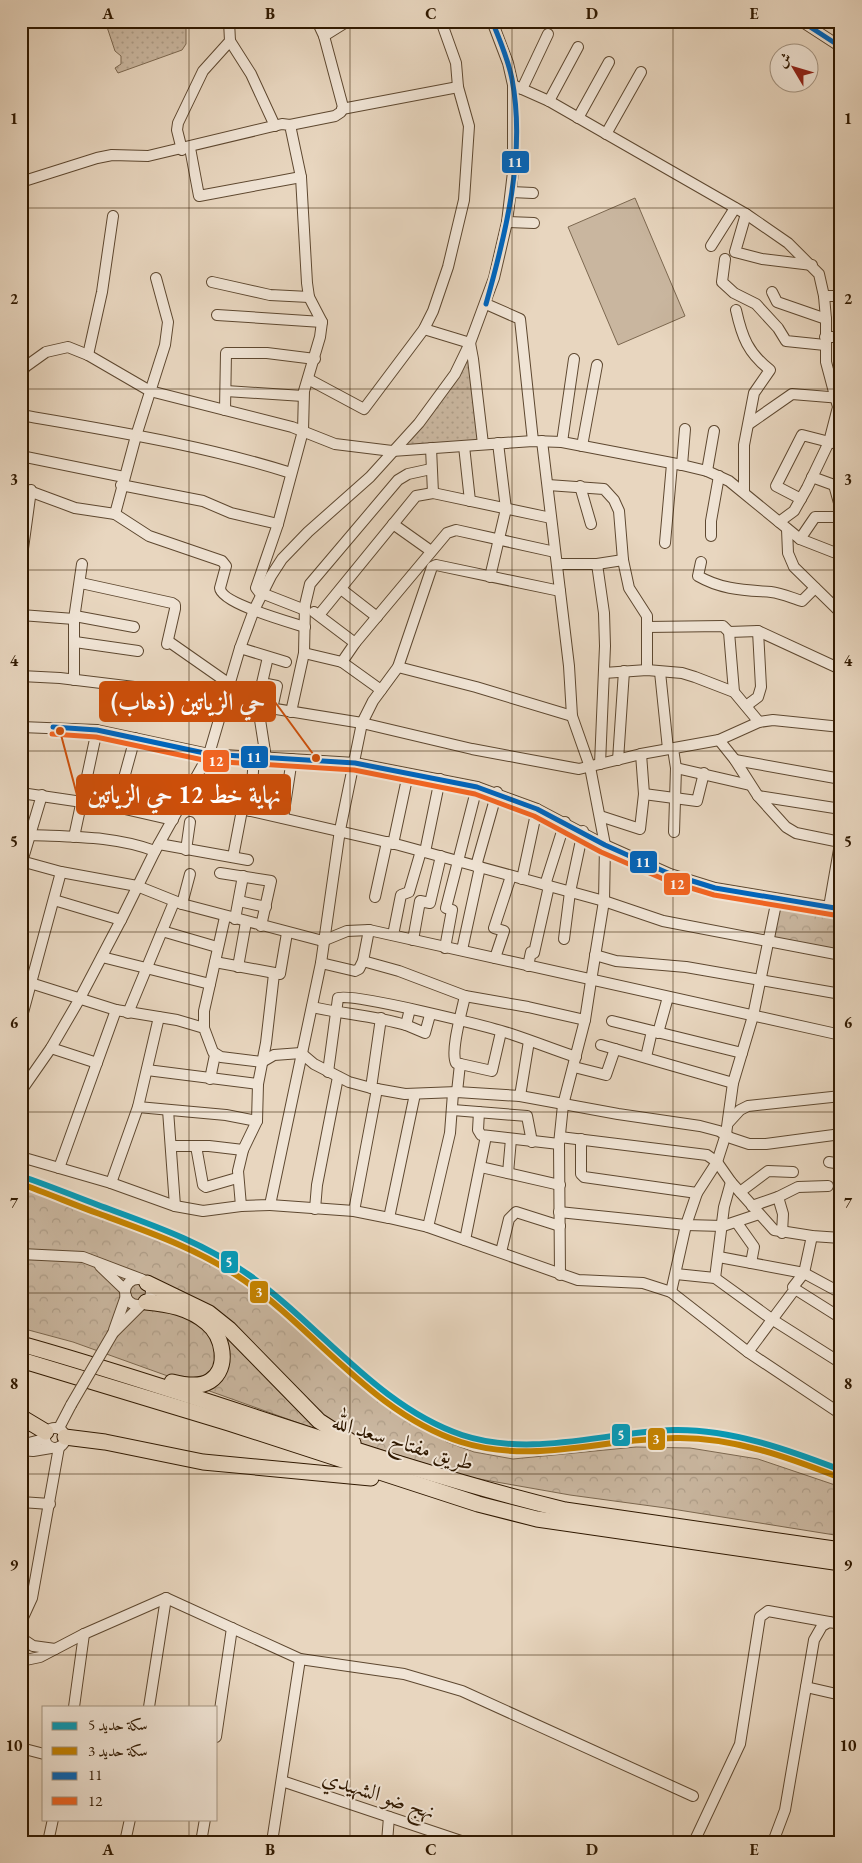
<svg xmlns="http://www.w3.org/2000/svg" width="862" height="1863" viewBox="0 0 862 1863" font-family="'EB Garamond',Amiri,serif">
  <defs>
    <pattern id="grass-dots" width="8" height="8" patternUnits="userSpaceOnUse" patternTransform="scale(1.25)"><rect width="8" height="8" fill="#c9b69f"/><path d="M2 2h.1M6 6h.1" fill="none" stroke="#ad9c87" stroke-width="1.8" stroke-linecap="round"/></pattern>
    <pattern id="forest-crowns" width="20" height="18" patternUnits="userSpaceOnUse" patternTransform="scale(1.25)"><rect width="20" height="18" fill="#c9b69f"/><path d="M2 6a3 3 0 1 1 6 0M12 15a3 3 0 1 1 6 0" fill="none" stroke="#ad9c87"/></pattern>
  </defs>
  <rect width="100%" height="100%" fill="#e8d6bf"/>
  <filter id="stains"><feTurbulence type="fractalNoise" baseFrequency=".004" numOctaves="4"/><feColorMatrix values="0 0 0 0 .2 0 0 0 0 .09 0 0 0 0 .02 0 0 0 .5 -.17"/></filter>
  <radialGradient id="worn" r=".72"><stop offset=".6" stop-color="#630" stop-opacity="0"/><stop offset="1" stop-color="#630" stop-opacity=".3"/></radialGradient>
  <!-- grass -->
  <g fill="url(#grass-dots)" stroke="#7c6850">
    <path d="M105,21H186V44L182,50L118,73L115,68L121,64V56L115,51Z"/>
    <path d="M468,351L479,441L402,447Z"/>
  </g>
  <!-- forest -->
  <g fill="url(#forest-crowns)" stroke="#7c6850">
    <path d="M778,904L841,915V954L770,940Z"/>
    <path d="M21,1186L165,1237L203,1255L248,1282L406,1417L447,1442L474,1452L513,1459L636,1447L690,1448L758,1459L841,1487V1536L666,1508L570,1495L468,1477L321,1431L73,1342L21,1328Z"/>
  </g>
  <!-- pitch -->
  <path fill="#c9b69f" stroke="#7c6850" d="M635,198L685,316L618,345L568,227Z"/>
  <g fill="none" stroke-linecap="round" stroke-linejoin="round">
    <!-- minor casing -->
    <g stroke="#5e4830" stroke-width="12">
      <g id="minor">
        <path d="M801,21L841,47"/>
        <path d="M324,36L348,21"/>
        <path d="M230,41L251,74L275,126"/>
        <path d="M513,85L549,101L746,214L788,243L819,274L824,296L826,319V362L838,407L829,442L807,488L794,511L779,522"/>
        <path d="M522,89L548,34"/>
        <path d="M549,101L578,47"/>
        <path d="M342,109L458,87"/>
        <path d="M578,118L609,62"/>
        <path d="M290,125L335,116L341,112L343,107L324,36L317,21"/>
        <path d="M606,134L641,72"/>
        <path d="M190,148L199,196L301,177"/>
        <path d="M182,150L177,130L178,123L203,71L230,41L229,21"/>
        <path d="M21,182L97,158L112,155L148,156L282,124L290,125L301,177L307,283L309,297L322,322L320,337L304,391L303,431L278,524L256,588L259,592L305,610"/>
        <path d="M511,192L533,193"/>
        <path d="M746,214L735,252L762,259L812,265"/>
        <path d="M507,222L534,223"/>
        <path d="M711,246L735,208"/>
        <path d="M725,259L722,282L734,293L756,304L778,328L786,341L825,345"/>
        <path d="M212,282L270,295L309,297"/>
        <path d="M772,292L777,302L826,319"/>
        <path d="M824,296H841"/>
        <path d="M486,304L520,319L533,441"/>
        <path d="M736,310C742,337 748,353 770,370L754,393L744,445V492"/>
        <path d="M217,315L322,322"/>
        <path d="M424,329L470,343L473,359L483,444"/>
        <path d="M825,337H841"/>
        <path d="M88,355L102,292L113,216"/>
        <path d="M21,375L25,367L46,352L68,347L88,355L150,391L292,427L335,444L392,451L533,441L562,442L682,465L707,471L729,481L800,539L841,555"/>
        <path d="M308,379L364,409L424,329L433,311L448,267L464,200L469,126L458,87L456,63L441,21"/>
        <path d="M226,391L303,396"/>
        <path d="M225,410L226,353H267L315,359"/>
        <path d="M21,415C112,431 203,445 291,473"/>
        <path d="M749,424L792,394L841,398"/>
        <path d="M542,441L569,666L572,716L590,767L605,845L604,901L591,981L585,1020L563,1105L559,1144L560,1275"/>
        <path d="M562,442L574,359"/>
        <path d="M464,446L470,501"/>
        <path d="M582,446L597,365"/>
        <path d="M431,448L433,493"/>
        <path d="M21,456L124,477"/>
        <path d="M682,465L685,429"/>
        <path d="M707,471L714,431"/>
        <path d="M812,477L834,485L841,510"/>
        <path d="M121,485L203,501L231,513L278,524"/>
        <path d="M548,485L604,489L614,500L619,511L623,560L629,588L647,616V670"/>
        <path d="M580,486L591,524"/>
        <path d="M21,488L75,508L115,514L136,436L165,345L168,322L156,278"/>
        <path d="M801,499L776,486L802,435L841,445"/>
        <path d="M115,514L149,536L222,561L226,566L220,588C221,603 289,622 305,627"/>
        <path d="M393,524L431,551"/>
        <path d="M787,529L788,553L794,567L841,613"/>
        <path d="M711,536V521L719,476"/>
        <path d="M800,539L815,517H841"/>
        <path d="M665,543L672,464"/>
        <path d="M701,562L698,576C722,590 745,590 771,592C781,593 792,598 802,601L815,588"/>
        <path d="M21,563L31,490"/>
        <path d="M557,564H597L623,560"/>
        <path d="M597,564L604,613L605,646L600,764"/>
        <path d="M490,577L506,509L498,443"/>
        <path d="M81,583L172,603L175,605V609L167,644"/>
        <path d="M341,589L377,617"/>
        <path d="M314,612L355,643"/>
        <path d="M21,615L74,619"/>
        <path d="M319,615L416,496L433,493L551,518"/>
        <path d="M75,616L134,627"/>
        <path d="M647,627L723,626L729,632L734,692"/>
        <path d="M729,632L758,631L836,667"/>
        <path d="M168,641L228,683"/>
        <path d="M75,642L138,651"/>
        <path d="M240,648L286,662"/>
        <path d="M304,653L342,662L381,690"/>
        <path d="M268,657L262,683L277,686L272,709"/>
        <path d="M342,662L355,643L447,533L456,530L555,552"/>
        <path d="M398,667L476,687L572,716"/>
        <path d="M660,672L668,749"/>
        <path d="M604,673L647,670L682,673L695,677L734,692L759,722"/>
        <path d="M21,676L60,678L159,690L362,723L472,749L579,769L641,754L719,740L759,722L773,720L841,727"/>
        <path d="M74,680V619L82,564"/>
        <path d="M746,706L758,697L761,687L758,631"/>
        <path d="M258,707L266,758"/>
        <path d="M291,712L304,653L305,605L310,584L398,480L408,474L431,469"/>
        <path d="M21,727L97,730L209,754L355,763L477,787L537,809L605,845L670,874L715,888L841,909"/>
        <path d="M719,740L735,760L758,796L786,827L796,833L840,842"/>
        <path d="M673,749L676,768L674,832"/>
        <path d="M618,760L624,671"/>
        <path d="M735,760L841,779"/>
        <path d="M676,768L750,785"/>
        <path d="M21,793L116,807L173,820"/>
        <path d="M644,794L697,801L704,773"/>
        <path d="M186,796L399,845L604,901L663,921L841,955"/>
        <path d="M758,796L841,809"/>
        <path d="M116,807L135,738"/>
        <path d="M250,811L254,758"/>
        <path d="M600,816L640,829L644,794L641,754"/>
        <path d="M283,818L292,759"/>
        <path d="M31,835C74,837 115,836 155,851"/>
        <path d="M74,837L97,730"/>
        <path d="M159,844L248,860"/>
        <path d="M393,844L408,774"/>
        <path d="M186,850L190,822"/>
        <path d="M425,852L440,779"/>
        <path d="M233,857L242,810"/>
        <path d="M21,861L61,872L137,886L182,904L319,940H325L347,931L369,930L841,1035"/>
        <path d="M21,865L42,795"/>
        <path d="M476,866L497,792"/>
        <path d="M220,873L271,881L261,926"/>
        <path d="M522,879L537,809"/>
        <path d="M545,885L565,822"/>
        <path d="M375,897L387,842"/>
        <path d="M54,900L121,920"/>
        <path d="M239,901L266,907"/>
        <path d="M182,904L190,874"/>
        <path d="M829,907L841,838"/>
        <path d="M235,919L243,876"/>
        <path d="M162,931L217,947"/>
        <path d="M393,935L401,895L409,892L421,851"/>
        <path d="M564,939L570,892L583,831"/>
        <path d="M413,940L420,901L430,903L441,856"/>
        <path d="M445,948L452,910L446,908L477,787"/>
        <path d="M462,950L480,867"/>
        <path d="M595,955L616,961L686,967L841,994"/>
        <path d="M102,957L210,984"/>
        <path d="M495,958L504,931L494,928L511,876"/>
        <path d="M363,961L399,971L465,996L528,1007L585,1020"/>
        <path d="M215,962L280,974L287,933"/>
        <path d="M321,963L355,971L359,969L363,961L369,930"/>
        <path d="M528,966L531,952L534,953L549,886"/>
        <path d="M238,967L246,922"/>
        <path d="M21,980L116,1010L177,1020L204,1028L213,1052L221,1057L262,1062L274,1055L301,1053L314,1064L349,1082L371,1088L405,1094L457,1092L520,1096L618,1114L700,1126L719,1131L731,1138L749,1144H766L841,1134"/>
        <path d="M465,996C462,1011 450,1051 456,1063L492,1071L501,1032"/>
        <path d="M312,1007C343,1014 375,1016 406,1025L410,1009"/>
        <path d="M128,1013L174,902"/>
        <path d="M21,1020L61,872"/>
        <path d="M612,1021L742,1053"/>
        <path d="M406,1025L425,1033L430,1015"/>
        <path d="M204,1028V1011L225,917"/>
        <path d="M658,1033L668,997"/>
        <path d="M601,1045L733,1083"/>
        <path d="M51,1048L97,1063"/>
        <path d="M646,1057L652,1031"/>
        <path d="M574,1067L606,1075L615,1049"/>
        <path d="M147,1070L258,1084"/>
        <path d="M328,1072L338,998C347,991 494,1028 514,1035C535,1042 555,1050 576,1057"/>
        <path d="M210,1079L215,1055"/>
        <path d="M371,1088L381,1018"/>
        <path d="M21,1091L51,1048L79,1000L121,920L155,851L209,754L240,648L254,610L271,576L282,559L308,532L370,477L419,423L455,374L470,343L494,278L507,222L513,172V85L508,63L492,21"/>
        <path d="M457,1092L460,1064"/>
        <path d="M520,1096L529,1041"/>
        <path d="M138,1107L226,1115L257,1121"/>
        <path d="M168,1110L175,1206"/>
        <path d="M453,1110L527,1116L532,1142"/>
        <path d="M479,1112L478,1130L481,1135L559,1144"/>
        <path d="M729,1122L740,1110L748,1106L841,1096"/>
        <path d="M560,1137L707,1155L717,1162L731,1182L774,1230L812,1236L841,1238"/>
        <path d="M581,1139V1174L584,1177L697,1193"/>
        <path d="M171,1146H209L243,1150"/>
        <path d="M196,1146L203,1185L206,1187L237,1178"/>
        <path d="M21,1157L111,1183L175,1206L203,1211L241,1206L270,1205L321,963L340,830L362,723L373,701L398,667L432,567L436,565L560,591"/>
        <path d="M829,1162L841,1164"/>
        <path d="M481,1167L560,1185"/>
        <path d="M59,1168L116,1010"/>
        <path d="M508,1173L511,1139"/>
        <path d="M111,1183L138,1107L159,1017"/>
        <path d="M740,1192L768,1171L793,1172"/>
        <path d="M778,1197L783,1214L782,1233"/>
        <path d="M270,1205L354,1211L389,1218L428,1227L578,1280L643,1283L671,1292L748,1352L841,1414"/>
        <path d="M241,1206L238,1171L243,1150L257,1121L258,1084L266,1043L274,974"/>
        <path d="M752,1206L778,1197L798,1187L828,1186"/>
        <path d="M315,1209L317,1185L338,1077"/>
        <path d="M354,1211L377,1089"/>
        <path d="M559,1212L686,1225L723,1226L759,1214"/>
        <path d="M389,1218L415,1094"/>
        <path d="M737,1223L754,1247L751,1263"/>
        <path d="M428,1227L450,1133L453,1093"/>
        <path d="M465,1240L486,1136"/>
        <path d="M501,1252L509,1219L516,1212L560,1226"/>
        <path d="M21,1254L83,1257L141,1279"/>
        <path d="M719,1257L804,1273L841,1293"/>
        <path d="M100,1266L125,1290"/>
        <path d="M676,1274L715,1278L773,1320L841,1363"/>
        <path d="M715,1278L724,1207L731,1182"/>
        <circle cx="138" cy="1292" r="13"/>
        <path d="M795,1289L841,1318"/>
        <path d="M671,1292L686,1225L697,1193L717,1162L726,1134L733,1083L753,1016L777,899"/>
        <path d="M114,1330L126,1296"/>
        <path d="M113,1333L143,1303"/>
        <path d="M748,1352L795,1289L793,1287L804,1273L812,1236"/>
        <circle cx="55" cy="1438" r="10"/>
        <path d="M59,1428L71,1405"/>
        <path d="M21,1445L44,1439"/>
        <path d="M21,1450L33,1451L51,1448"/>
        <path d="M21,1502L50,1504"/>
        <path d="M21,1622L32,1598L59,1447"/>
        <path d="M21,1638L33,1646L55,1649"/>
        <path d="M21,1661L40,1657L84,1634L166,1598L300,1659L404,1674L462,1691L693,1796"/>
        <path d="M806,1687L841,1695"/>
        <path d="M74,1707L84,1634"/>
        <path d="M149,1707L166,1598"/>
        <path d="M216,1737L232,1628"/>
        <path d="M21,1748L44,1754"/>
        <path d="M282,1781L464,1842"/>
        <path d="M48,1842L53,1819"/>
        <path d="M125,1842L130,1819"/>
        <path d="M201,1842L205,1819"/>
        <path d="M272,1842L300,1659"/>
        <path d="M387,1842L389,1817"/>
        <path d="M694,1842L740,1744L760,1617L768,1611L829,1622"/>
        <path d="M773,1842L785,1810L814,1640L822,1626L829,1622L841,1624"/>
      </g>
    </g>
    <!-- highway casing -->
    <g stroke="#301900" stroke-width="17">
      <g id="highway">
        <path d="M147,1283L209,1313L229,1329L319,1421L353,1443"/>
        <path d="M146,1302C168,1304 190,1308 207,1323C223,1336 230,1368 210,1381C199,1388 184,1385 172,1382"/>
        <path d="M21,1344C204,1395 380,1465 565,1510L841,1550"/>
        <path d="M21,1360L229,1423L478,1504L537,1519L841,1563"/>
        <path d="M21,1417L46,1432"/>
        <path d="M65,1437L105,1442L203,1462L371,1478"/>
      </g>
    </g>
    <!-- minor -->
    <use href="#minor" stroke="#f0e4d5" stroke-width="10"/>
    <!-- highway -->
    <use href="#highway" stroke="#e8d6bf" stroke-width="15"/>
    <!-- minor-bridge casing -->
    <g stroke="#5e4830" stroke-width="12" stroke-linecap="butt">
      <path id="minor-bridge" d="M71,1405L113,1333"/>
    </g>
    <!-- minor-bridge -->
    <use href="#minor-bridge" stroke="#f0e4d5" stroke-width="10"/>
    <!-- bus-1 casing -->
    <g stroke="#f0e4d5" stroke-width="9">
      <g id="bus-1">
        <path d="M801,21L841,47"/>
        <path d="M486,304C506,233 526,153 512,79C508,59 500,40 492,21"/>
        <path d="M53,727L97,730L209,754L355,763L477,787L537,809L605,845L670,874L715,888L841,909"/>
      </g>
    </g>
    <!-- bus-2 casing -->
    <g stroke="#f0e4d5" stroke-width="9">
      <path id="bus-2" d="M52,734L96,737L208,761L354,770L475,794L534,816L601,852L668,881L714,895L840,916"/>
    </g>
    <!-- bus-1 -->
    <use href="#bus-1" stroke="#0065bd" stroke-width="5"/>
    <!-- bus-2 -->
    <use href="#bus-2" stroke="#f26522" stroke-width="5"/>
    <!-- rail-1 casing -->
    <g stroke="#f0e4d5" stroke-width="10">
      <path id="rail-1" d="M21,1176C47,1185 72,1195 98,1205C152,1225 201,1241 249,1275C321,1326 377,1406 462,1435C532,1458 604,1432 674,1430C731,1429 789,1450 841,1470"/>
    </g>
    <!-- rail-2 casing -->
    <g stroke="#f0e4d5" stroke-width="10">
      <path id="rail-2" d="M21,1184C47,1193 72,1204 97,1213C149,1232 199,1249 245,1281C317,1332 374,1414 461,1442C533,1465 604,1438 676,1438C732,1437 787,1457 838,1477"/>
    </g>
    <!-- rail-1 -->
    <use href="#rail-1" stroke="#059bb9" stroke-width="6"/>
    <!-- rail-2 -->
    <use href="#rail-2" stroke="#c58300" stroke-width="6"/>
  </g>
  <!-- grid -->
  <path fill="none" stroke="#301900" stroke-width="1" stroke-opacity="0.55" d="M189,21V1707M350,21V1842M512,21V1842M673,21V1842M21,208H841M21,389H841M21,570H841M21,751H841M21,932H841M21,1112H841M21,1293H841M21,1474H841M21,1655H841M189,1819V1842"/>
  <g text-anchor="middle" dominant-baseline="central" stroke-width="4" stroke-linejoin="round" paint-order="stroke">
    <!-- street labels -->
    <g font-size="22" fill="#301900" stroke="#f0e4d5">
      <text transform="translate(403 1442) rotate(17)">طريق مفتاح سعد الله</text>
      <text transform="translate(379 1794) rotate(18)">نهج ضو الشهيدي</text>
    </g>
  </g>
  <!-- callouts -->
  <path fill="none" stroke="#cc4f0a" stroke-width="2" d="M316 758L275 702M60 731L77 795"/>
  <g fill="#cc4f0a" stroke="#f0e4d5" stroke-width="2">
    <circle cx="316" cy="758" r="5"/>
    <circle cx="60" cy="731" r="5"/>
  </g>
  <g fill="#cc4f0a" stroke="#cc4f0a" stroke-width="2">
    <rect x="100" y="682" width="175" height="39" rx="5"/>
    <rect x="77" y="775" width="213" height="39" rx="5"/>
  </g>
  <g font-size="24" text-anchor="middle" font-weight="bold" fill="#fff">
    <text x="188" y="710">حي الزياتين (ذهاب)</text>
    <text x="184" y="803">نهاية خط 12 حي الزياتين</text>
  </g>
  <g stroke="#f0e4d5" stroke-width="2">
    <rect x="501" y="150" width="29" height="24" rx="5" fill="#0065bd"/>
    <rect x="240" y="745" width="29" height="24" rx="5" fill="#0065bd"/>
    <rect x="202" y="749" width="28" height="24" rx="5" fill="#f26522"/>
    <rect x="629" y="850" width="29" height="24" rx="5" fill="#0065bd"/>
    <rect x="663" y="872" width="28" height="24" rx="5" fill="#f26522"/>
    <rect x="220" y="1250" width="19" height="24" rx="5" fill="#059bb9"/>
    <rect x="249" y="1280" width="20" height="24" rx="5" fill="#c58300"/>
    <rect x="611" y="1423" width="20" height="24" rx="5" fill="#059bb9"/>
    <rect x="647" y="1427" width="19" height="24" rx="5" fill="#c58300"/>
  </g>
  <g font-size="14" text-anchor="middle" font-weight="bold" fill="#fff">
    <text x="515" y="167">11</text>
    <text x="254" y="762">11</text>
    <text x="216" y="766">12</text>
    <text x="643" y="867">11</text>
    <text x="677" y="889">12</text>
    <text x="229" y="1267">5</text>
    <text x="259" y="1297">3</text>
    <text x="621" y="1440">5</text>
    <text x="656" y="1444">3</text>
  </g>
  <!-- margin -->
  <rect width="862" height="1863" fill="none" stroke="#e8d6bf" stroke-width="55"/>
  <!-- legend -->
  <rect x="42" y="1706" width="175" height="115" fill="#f0e4d5" stroke="#a39380"/>
  <rect x="52" y="1722" width="25" height="8" fill="#059bb9" stroke="#a39380"/>
  <text x="88" y="1730" font-size="15" fill="#301900">سكة حديد 5</text>
  <rect x="52" y="1747" width="25" height="8" fill="#c58300" stroke="#a39380"/>
  <text x="88" y="1756" font-size="15" fill="#301900">سكة حديد 3</text>
  <rect x="52" y="1772" width="25" height="8" fill="#0065bd" stroke="#a39380"/>
  <text x="88" y="1780" font-size="15" fill="#301900">11</text>
  <rect x="52" y="1797" width="25" height="8" fill="#f26522" stroke="#a39380"/>
  <text x="88" y="1806" font-size="15" fill="#301900">12</text>
  <!-- north arrow -->
  <g transform="translate(794 68) rotate(308)"><circle r="24" fill="#f0e4d5" stroke="#a39380"/>
  <path d="M0-4L9 19L0 12L-9 19Z" fill="#8f2418"/>
  <text y="-8" font-size="14" font-weight="bold" text-anchor="middle" fill="#301900">ش</text>
  </g>
  <rect x="28" y="28" width="806" height="1808" fill="none" stroke="#301900" stroke-width="2"/>
  <g font-size="16" text-anchor="middle" font-weight="bold" fill="#301900">
    <text x="108" y="19">A</text>
    <text x="270" y="19">B</text>
    <text x="431" y="19">C</text>
    <text x="592" y="19">D</text>
    <text x="754" y="19">E</text>
    <text x="14" y="124">1</text>
    <text x="848" y="124">1</text>
    <text x="14" y="304">2</text>
    <text x="848" y="304">2</text>
    <text x="14" y="485">3</text>
    <text x="848" y="485">3</text>
    <text x="14" y="666">4</text>
    <text x="848" y="666">4</text>
    <text x="14" y="847">5</text>
    <text x="848" y="847">5</text>
    <text x="14" y="1028">6</text>
    <text x="848" y="1028">6</text>
    <text x="14" y="1208">7</text>
    <text x="848" y="1208">7</text>
    <text x="14" y="1389">8</text>
    <text x="848" y="1389">8</text>
    <text x="14" y="1570">9</text>
    <text x="848" y="1570">9</text>
    <text x="14" y="1751">10</text>
    <text x="848" y="1751">10</text>
    <text x="108" y="1855">A</text>
    <text x="270" y="1855">B</text>
    <text x="431" y="1855">C</text>
    <text x="592" y="1855">D</text>
    <text x="754" y="1855">E</text>
  </g>
  <rect width="100%" height="100%" filter="url(#stains)"/>
  <rect width="100%" height="100%" fill="url(#worn)"/>
</svg>
